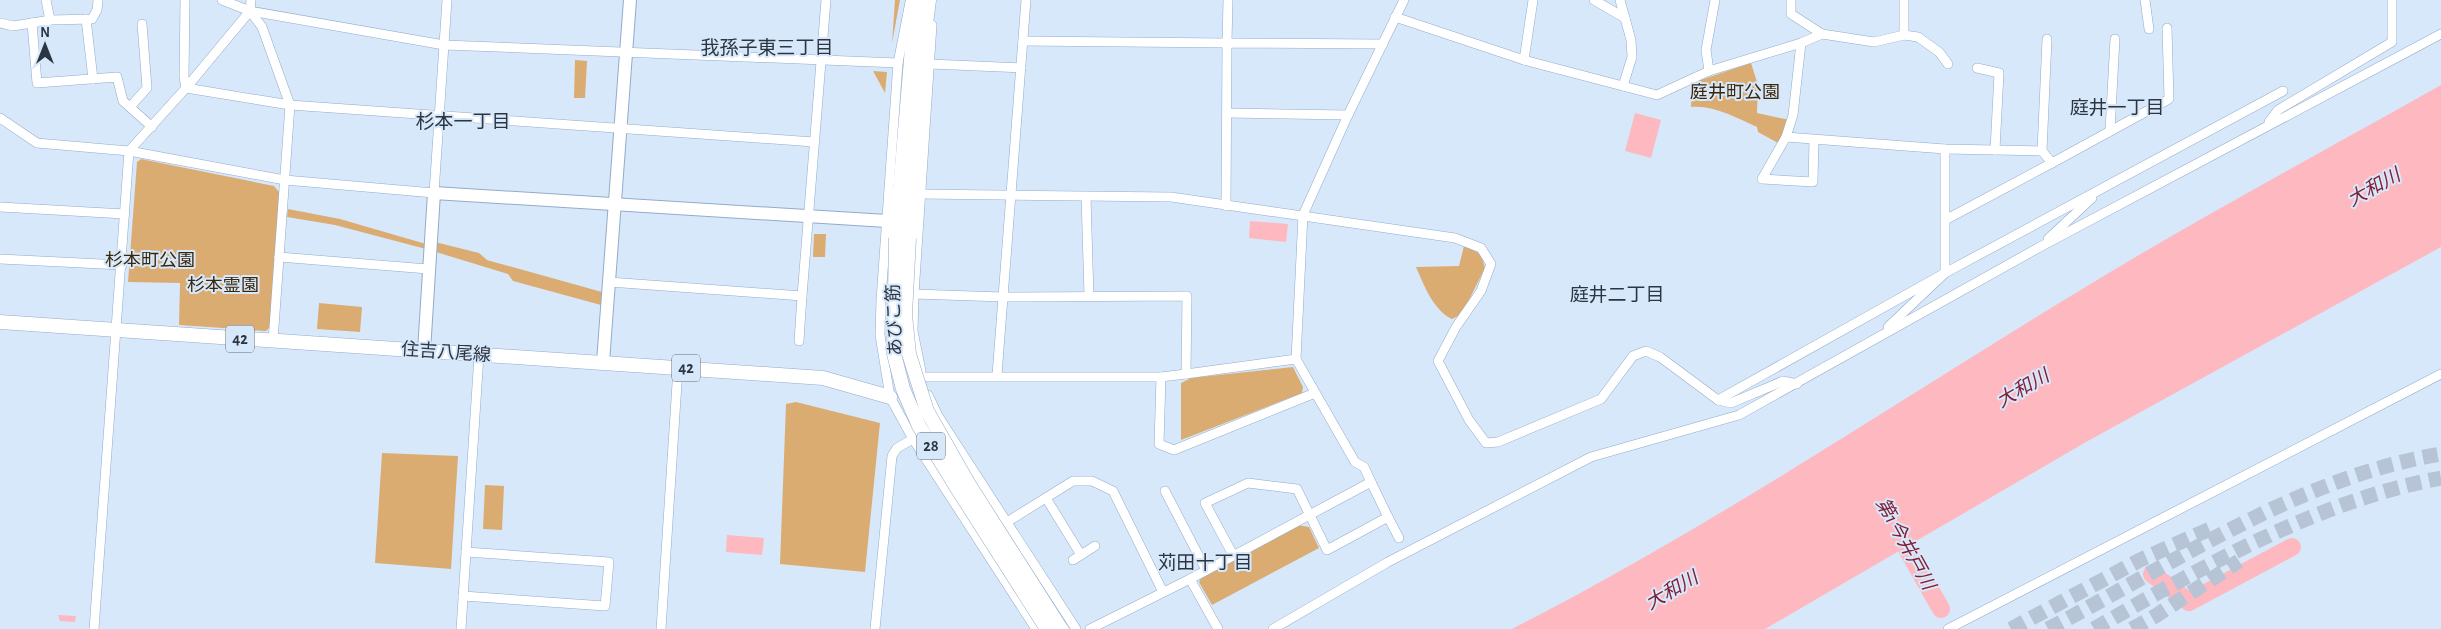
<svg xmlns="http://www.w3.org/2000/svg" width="2441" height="629" viewBox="0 0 2441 629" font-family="'Alegreya Sans','Noto Sans JP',sans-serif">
  <rect width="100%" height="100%" fill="#d8e8fb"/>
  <!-- green -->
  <g fill="#daac72">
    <path d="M895,0H900L892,43Z"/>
    <path d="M575,60L587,61L585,98H574Z"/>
    <path d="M1751,63L1758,85L1757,113L1790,120L1778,143L1758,132L1757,127C1737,118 1714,105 1691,107L1692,83Z"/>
    <path d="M873,71L887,72L885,93Z"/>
    <path d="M141,159L274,186L280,193L272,325L266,331L179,325L180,283L128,282L137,162Z"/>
    <path d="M288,209L340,219L426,244V249L335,225L287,217Z"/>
    <path d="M814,234H826L825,257H813Z"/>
    <path d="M435,242L479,253L487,260L602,292L601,305L513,281L508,274L436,252Z"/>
    <path d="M1464,246L1481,254L1485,268L1462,314L1452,319C1433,310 1424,285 1416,267L1459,266Z"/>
    <path d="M319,303L362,307L360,332L317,329Z"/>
    <path d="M1293,367L1303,387L1302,393L1181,440V383L1191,378Z"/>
    <path d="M796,402L880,423L865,572L780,564L786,404Z"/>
    <path d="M382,453L458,456L451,569L375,563Z"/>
    <path d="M485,485L504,486L502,530L483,529Z"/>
    <path d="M1297,525L1309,527L1319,548L1212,605L1199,582L1201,578Z"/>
  </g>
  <!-- water -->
  <g fill="#feb8bf">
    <path d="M2441,85V247L2086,442L1765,629H1512C1716,525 1906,395 2102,277C2213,210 2328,149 2441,85Z"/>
    <path d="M1635,113L1661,120L1651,158L1625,151Z"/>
    <path d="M1250,221L1288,224L1286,242L1249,238Z"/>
    <path d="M727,535L764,538L762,555L726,552Z"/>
    <path d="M58,615L76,616L75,622L60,621Z"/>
  </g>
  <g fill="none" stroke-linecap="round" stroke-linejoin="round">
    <!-- river -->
    <g stroke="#feb8bf" stroke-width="18">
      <path d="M1894,526L1941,609"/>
      <path d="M2152,574L2189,602L2292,547"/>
    </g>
    <!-- highway-tunnel -->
    <g stroke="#b6c4d6" stroke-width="15" stroke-dasharray="15 8" stroke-linecap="butt">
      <path d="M2011,629L2140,560L2210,529"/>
      <path d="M2048,629C2176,563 2296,478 2441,454"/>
      <path d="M2094,629C2202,567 2317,501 2441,478"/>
      <path d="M2132,629L2157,615L2239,561"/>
    </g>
    <!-- street casing -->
    <g stroke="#92abc9" stroke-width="10">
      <g id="street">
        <path d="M46,0L50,20"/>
        <path d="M185,0L184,77L186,88L290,105L814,142"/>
        <path d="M222,0L250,11L444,45L898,63"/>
        <path d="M1594,0L1625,18"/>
        <path d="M1620,0L1631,40L1632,57L1623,86"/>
        <path d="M1791,0V14L1822,34"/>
        <path d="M1904,0V35"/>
        <path d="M2145,0L2149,29"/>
        <path d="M910,2L898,63L881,300L880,335L890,397L913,439L1036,629"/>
        <path d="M250,11L262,27L290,105L273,341"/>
        <path d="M1395,17L1524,60L1657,95L1709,71L1801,43L1822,34L1874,42L1904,35L1918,37L1939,52L1948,64"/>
        <path d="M86,19L93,79"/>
        <path d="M0,23L13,26L51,20L92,19L97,10L98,0"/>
        <path d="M32,23L37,83L117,77L123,101L152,127"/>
        <path d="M1023,41L1227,43L1228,0"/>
        <path d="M1801,43L1793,115L1786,137L1762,179L1813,182L1814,140"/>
        <path d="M1524,60L1533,0"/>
        <path d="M930,64L1021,68"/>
        <path d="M1977,68L1999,73L1995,150"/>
        <path d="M1709,71L1706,50L1715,0"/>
        <path d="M130,107L147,88L142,24"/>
        <path d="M1228,113L1348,115"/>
        <path d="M0,118L37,143L129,151L285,180L434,193L447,0"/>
        <path d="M2269,122L2278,110L2392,42V0"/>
        <path d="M2110,130L2115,39"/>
        <path d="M1786,137L1945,149L2042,151L2047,39"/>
        <path d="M2052,163L2169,99L2167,28"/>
        <path d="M921,194L1171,197L1455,238L1481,248L1491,264L1481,291L1456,327L1438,361L1469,420L1486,443L1498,442L1601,399L1633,356L1646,351L1660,357L1718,400L1945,273L2283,91"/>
        <path d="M1086,197L1089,296"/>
        <path d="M1226,206L1227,43L1383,44"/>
        <path d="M0,207L125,214"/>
        <path d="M1947,219L2052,163L2042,151"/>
        <path d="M2048,239L2092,198"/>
        <path d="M279,257L428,269"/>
        <path d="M0,259L122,265"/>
        <path d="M609,282L802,296L826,0"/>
        <path d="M914,294L1003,297L1026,0"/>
        <path d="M1888,327L1945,273V149"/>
        <path d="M799,341L802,296"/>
        <path d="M1296,359L1303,215L1348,115L1404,0"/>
        <path d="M921,371L913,331L914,294L932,25"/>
        <path d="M997,375L1003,297L1187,296L1186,374L1296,359L1355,462L1364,467L1371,482L1190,579L1090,629"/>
        <path d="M922,377H1161L1186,374"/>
        <path d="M1161,377L1159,444L1174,450L1315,393"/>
        <path d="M928,395L938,416L1076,629"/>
        <path d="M1718,400L1731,403L1783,381L1797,384"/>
        <path d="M1165,491L1206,570"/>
        <path d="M1046,498L1081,555"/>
        <path d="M1388,517L1399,538"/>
        <path d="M1007,522L1073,481H1092L1113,491L1163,592"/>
        <path d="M1233,555L1205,503L1248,483L1297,489L1327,550L1388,517L1371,482"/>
        <path d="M1073,560L1095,546"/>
        <path d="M1190,579L1218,629"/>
        <path d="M463,596L605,606L609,562L466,552"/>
        <path d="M94,629L129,151L186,88L250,11L251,0"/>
        <path d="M461,629L479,355"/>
        <path d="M661,629L678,368"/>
        <path d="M875,629L892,456L897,448L913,439"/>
        <path d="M1273,629L1388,562L1591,457L1739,415L2038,248L2441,34"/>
        <path d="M1948,629L2441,374"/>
      </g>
    </g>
    <!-- secondary casing -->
    <g stroke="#92abc9" stroke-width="14">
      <g id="secondary">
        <path d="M424,351L434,193L887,221"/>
        <path d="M603,362L630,0"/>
      </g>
    </g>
    <!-- primary casing -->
    <g stroke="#92abc9" stroke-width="15">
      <g id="primary">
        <path d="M896,238L916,0"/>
        <path d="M909,238L921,63L929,0"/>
        <path d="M0,322L823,378L890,397"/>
      </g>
    </g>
    <!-- street -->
    <use href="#street" stroke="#fff" stroke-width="9"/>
    <!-- secondary -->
    <use href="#secondary" stroke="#fff" stroke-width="12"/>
    <!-- primary -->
    <use href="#primary" stroke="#fff" stroke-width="14"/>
    <!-- primary-bridge casing -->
    <g stroke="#92abc9" stroke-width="15" stroke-linecap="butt">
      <g id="primary-bridge">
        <path d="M896,238L894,354L903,389L919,426L957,488L1047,629"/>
        <path d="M909,238L905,315L909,354L927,411L968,483L1061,629"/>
      </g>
    </g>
    <!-- primary-bridge -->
    <use href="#primary-bridge" stroke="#fff" stroke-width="14"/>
  </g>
  <g text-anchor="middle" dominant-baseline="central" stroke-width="4" stroke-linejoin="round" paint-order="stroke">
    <!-- shield labels -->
    <g fill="#d8e8fb" stroke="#606b7a" stroke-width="1">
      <rect x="226" y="325.5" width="28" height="27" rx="4"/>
      <rect x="672" y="354.5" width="28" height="27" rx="4"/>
      <rect x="917" y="432.5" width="28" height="27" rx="4"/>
    </g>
    <g font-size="16" font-weight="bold" fill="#2c3642">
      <text x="240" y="339">42</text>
      <text x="686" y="368">42</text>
      <text x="931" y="446">28</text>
    </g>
    <!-- park labels -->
    <g font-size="18" fill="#3b2608" stroke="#d8e8fb">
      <text x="1735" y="93">庭井町公園</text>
      <text x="150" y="261">杉本町公園</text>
      <text x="223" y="286">杉本霊園</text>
    </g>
    <!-- street labels -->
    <g font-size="18" fill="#2c3642" stroke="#d8e8fb">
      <text transform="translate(895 320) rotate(-92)">あびこ筋</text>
      <text transform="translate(446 353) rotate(4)">住吉八尾線</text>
    </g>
    <!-- neighbourhood labels -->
    <g font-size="19" fill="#2c3642" stroke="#d8e8fb">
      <text x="767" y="48">我孫子東三丁目</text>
      <text x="2117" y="108">庭井一丁目</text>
      <text x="463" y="122">杉本一丁目</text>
      <text x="1617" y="295">庭井二丁目</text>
      <text x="1205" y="563">苅田十丁目</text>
    </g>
    <!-- water labels -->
    <g font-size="19" font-style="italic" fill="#811f35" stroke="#d8e8fb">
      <text transform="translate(2374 188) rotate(-29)">大和川</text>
      <text transform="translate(2023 389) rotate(-30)">大和川</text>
      <text transform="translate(1905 544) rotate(61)">第1今井戸川</text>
      <text transform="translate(1672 591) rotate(-30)">大和川</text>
    </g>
  </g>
  <!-- north arrow -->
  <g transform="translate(45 45)" stroke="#d8e8fb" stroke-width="4" paint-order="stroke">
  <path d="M0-4L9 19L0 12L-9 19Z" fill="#2c3642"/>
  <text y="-8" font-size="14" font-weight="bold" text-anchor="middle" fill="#2c3642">N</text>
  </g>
</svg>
